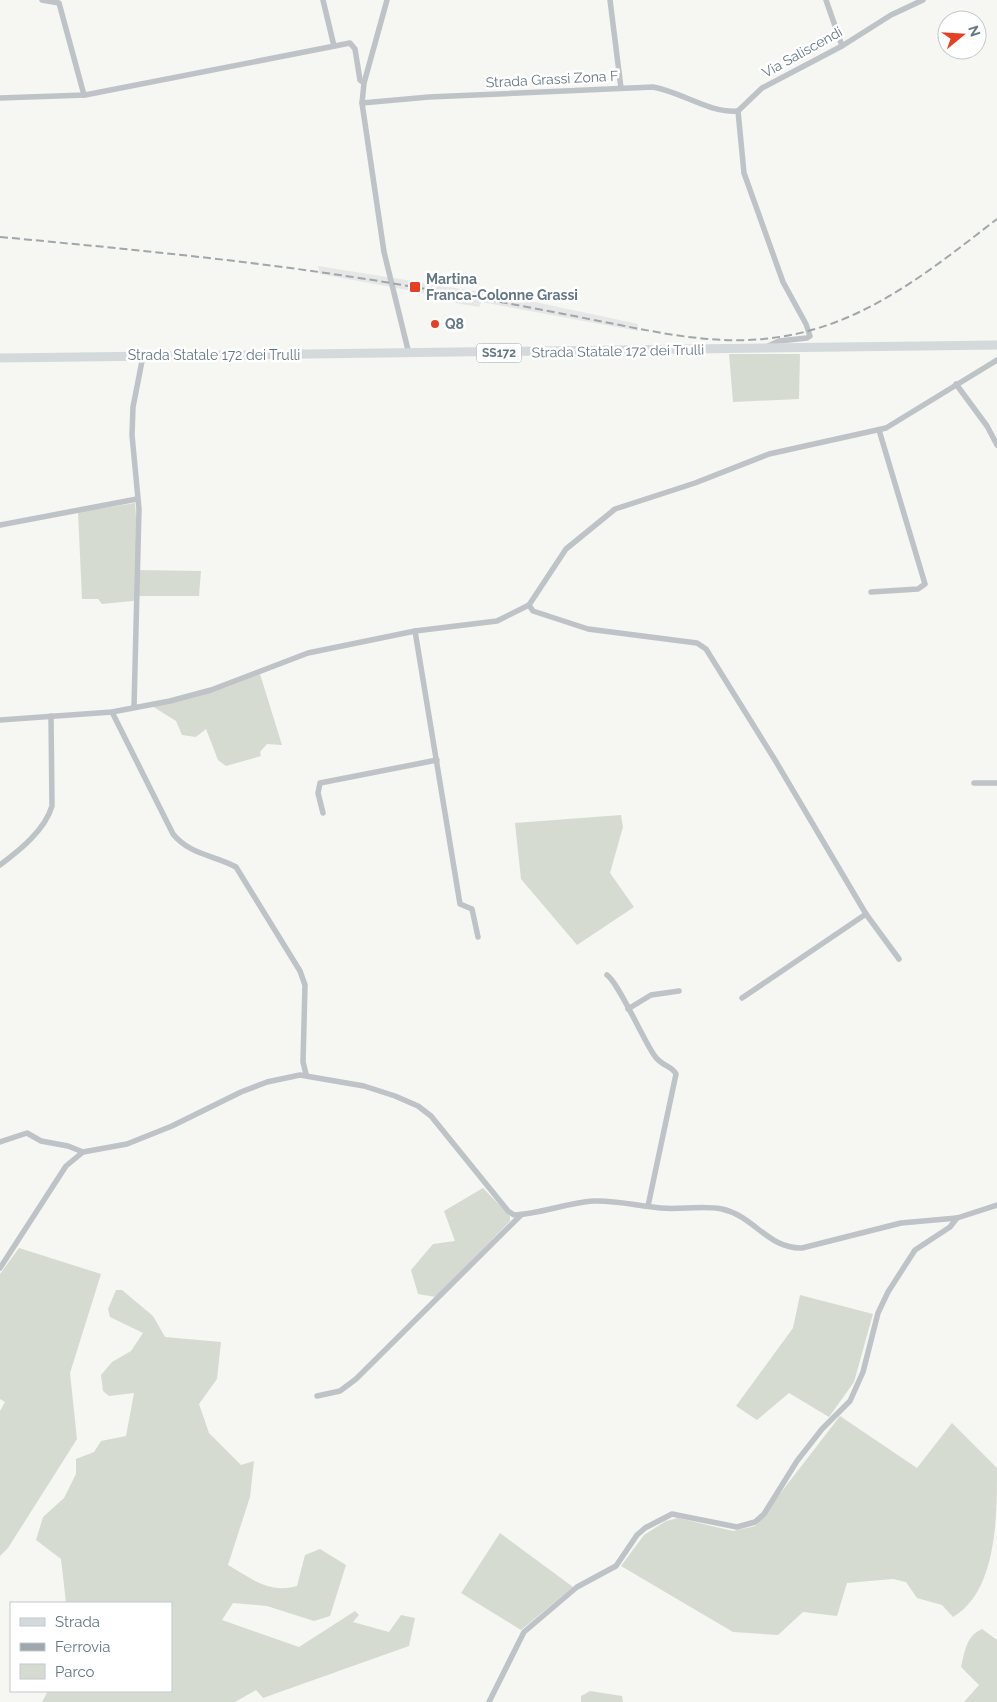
<svg xmlns="http://www.w3.org/2000/svg" width="997" height="1702" viewBox="0 0 997 1702" font-family="Raleway,sans-serif">
  <rect width="100%" height="100%" fill="#f6f6f2"/>
  <!-- built -->
  <path fill="#e6e7e6" d="M318,266L511,297L638,324V331L481,302L479,307L425,298L424,293L320,274Z"/>
  <!-- green -->
  <g fill="#d6dbd1">
    <path d="M729,354H800L799,399L733,402Z"/>
    <path d="M135,503L140,570L201,571L199,596H140L133,601L102,604L98,599H82L78,512Z"/>
    <path d="M260,674L282,745L267,744L260,752L261,756L226,766L218,760L206,729L196,737L182,735L176,721L152,706Z"/>
    <path d="M621,815L623,827L610,873L634,907L577,945L521,879L515,823Z"/>
    <path d="M483,1188L510,1216V1221L436,1297L418,1294L411,1270L433,1244L455,1241L444,1211Z"/>
    <path d="M19,1248L101,1274L70,1373L77,1439L8,1548L0,1556V1411L5,1402L0,1399V1274Z"/>
    <path d="M116,1290H122L153,1316L165,1337L221,1342L217,1379L199,1404L209,1433L241,1465L254,1461L250,1497L228,1565C253,1579 268,1594 297,1586L305,1555L320,1549L346,1565L330,1616L314,1621L267,1606L233,1603L222,1620L299,1647L355,1611L359,1615L353,1622L389,1632L401,1615L415,1618L409,1646L263,1698L256,1690L235,1702H42L48,1691H171V1603H66L61,1559L36,1540L43,1517L64,1498L76,1474V1459L94,1452L101,1441L126,1436L134,1393L109,1396L103,1391L101,1375L112,1362L131,1351L143,1333L110,1317L108,1309Z"/>
    <path d="M800,1295L873,1314L854,1382L829,1417L789,1393L757,1420L736,1406L793,1328Z"/>
    <path d="M840,1416L917,1468L952,1423L997,1468C997,1518 997,1591 953,1617L942,1605L917,1598L906,1582L893,1579L847,1583L837,1616L803,1612L778,1635L733,1632L621,1566L644,1535L666,1521L678,1518L733,1531L755,1526Z"/>
    <path d="M500,1533L573,1587L521,1630L461,1593Z"/>
    <path d="M982,1629L997,1640V1702H964L979,1685L961,1667C965,1651 966,1636 982,1629Z"/>
    <path d="M590,1691L622,1696L623,1702H581V1696Z"/>
  </g>
  <g fill="none" stroke-linecap="round" stroke-linejoin="round">
    <!-- street -->
    <g stroke="#bec3c7" stroke-width="5.5">
      <path d="M42,0L59,3L84,95"/>
      <path d="M323,0L334,46"/>
      <path d="M387,0L364,83L362,103L384,252L409,354"/>
      <path d="M610,0L621,88"/>
      <path d="M826,0L842,46"/>
      <path d="M0,98L85,95L350,43L355,49L360,80L364,83"/>
      <path d="M362,103L429,97L653,87C682,92 708,113 738,111"/>
      <path d="M738,111L744,173L783,282L806,324L810,336L807,338L779,341L766,347"/>
      <path d="M738,111L762,88L842,46L891,15L923,0"/>
      <path d="M956,384L987,426L997,445"/>
      <path d="M0,525L137,499"/>
      <path d="M871,592L918,589L925,584L879,430"/>
      <path d="M529,605L533,611L588,629L697,643L706,649L775,760L866,914L899,959"/>
      <path d="M415,631L460,904L472,909L478,937"/>
      <path d="M134,707L139,509L132,435L133,407L143,356"/>
      <path d="M112,712L173,834C190,855 214,855 236,867L300,971L305,985L303,1062L306,1074"/>
      <path d="M0,720L112,712L170,701L211,690L308,653L415,631L497,621L529,605L566,549L615,509L695,483L769,454L886,428L997,360"/>
      <path d="M974,783H997"/>
      <path d="M323,813L318,793L320,783L437,760"/>
      <path d="M0,865C20,850 45,830 52,806L51,716"/>
      <path d="M607,975C618,982 643,1039 654,1055C661,1066 672,1066 676,1074L648,1206"/>
      <path d="M742,998L866,914"/>
      <path d="M628,1009L651,995L679,991"/>
      <path d="M0,1142L27,1133L41,1141L68,1146L83,1152"/>
      <path d="M0,1268L66,1166L83,1152L127,1144L172,1126L241,1092L267,1082L300,1075L364,1086L395,1096L418,1106L431,1116L508,1211L514,1215C540,1214 566,1203 593,1201C616,1200 638,1206 661,1208C681,1210 701,1205 722,1209C754,1216 768,1249 802,1248L901,1223L957,1218L997,1205"/>
      <path d="M317,1396L340,1391L356,1379L521,1215"/>
      <path d="M489,1702L524,1632L577,1587L616,1566L637,1535L645,1528L672,1514L737,1527L755,1522L764,1514L797,1461L822,1429L850,1401L863,1372L878,1313L888,1292L915,1250L950,1227L957,1218"/>
    </g>
    <!-- primary -->
    <path stroke="#d4d9dc" stroke-width="9" d="M0,358L997,345"/>
    <!-- rail -->
    <path stroke="#9fa7ac" stroke-width="2" stroke-dasharray="8 4" stroke-linecap="butt" d="M0,237C139,250 277,263 414,287C474,297 534,308 594,320C657,332 721,348 785,336C868,322 932,269 997,219"/>
  </g>
  <!-- markers -->
  <g fill="#e73f21" stroke="#fff" stroke-width="2">
    <rect x="409" y="281" width="12" height="12" rx="2.5"/>
    <circle cx="435" cy="324" r="5"/>
  </g>
  <g text-anchor="middle" dominant-baseline="central" stroke-width="5" stroke-linejoin="round" paint-order="stroke">
    <!-- shield labels -->
    <rect fill="#fff" stroke="#92a0a9" stroke-width="1" x="476.5" y="343.5" width="45" height="19" rx="4"/>
    <g font-size="12" font-weight="bold" fill="#647884">
      <text x="499" y="353">SS172</text>
    </g>
    <!-- street labels -->
    <g font-size="14" fill="#647884" stroke="#fff">
      <text transform="translate(802 52) rotate(-29)">Via Saliscendi</text>
      <text transform="translate(552 79) rotate(-3)">Strada Grassi Zona F</text>
      <text transform="translate(618 351) rotate(-1)">Strada Statale 172 dei Trulli</text>
      <text x="214" y="355">Strada Statale 172 dei Trulli</text>
    </g>
    <!-- poi labels -->
    <g font-size="14" font-weight="bold" fill="#647884" stroke="#fff" text-anchor="start">
      <text x="426" y="279">Martina<tspan x="426" dy="16">Franca-Colonne Grassi</tspan></text>
      <text x="445" y="324">Q8</text>
    </g>
  </g>
  <!-- legend -->
  <rect x="10" y="1602" width="162" height="90" fill="#ffffff" stroke="#c1c9ce"/>
  <rect x="20" y="1618" width="25" height="8" fill="#d4d9dc" stroke="#c1c9ce"/>
  <text x="55" y="1627" font-size="15" fill="#647884">Strada</text>
  <rect x="20" y="1643" width="25" height="8" fill="#9fa7ac" stroke="#c1c9ce"/>
  <text x="55" y="1652" font-size="15" fill="#647884">Ferrovia</text>
  <rect x="20" y="1664" width="25" height="15" fill="#d6dbd1" stroke="#c1c9ce"/>
  <text x="55" y="1677" font-size="15" fill="#647884">Parco</text>
  <!-- north arrow -->
  <g transform="translate(962 35) rotate(72)"><circle r="24" fill="#ffffff" stroke="#c1c9ce"/>
  <path d="M0-4L9 19L0 12L-9 19Z" fill="#e73f21"/>
  <text y="-8" font-size="14" font-weight="bold" text-anchor="middle" fill="#647884">N</text>
  </g>
</svg>
